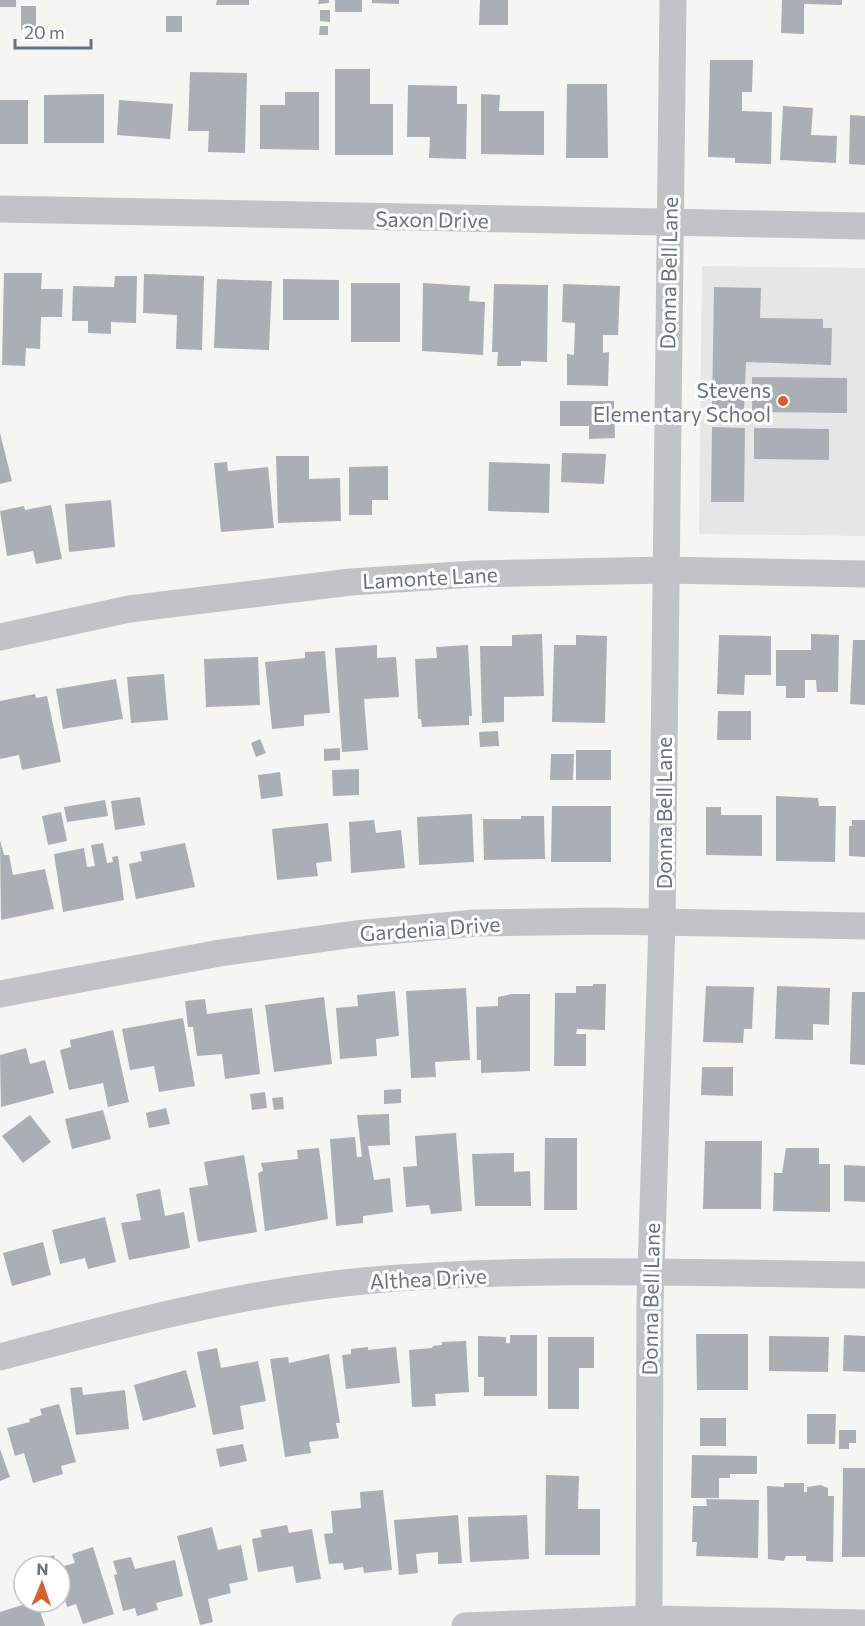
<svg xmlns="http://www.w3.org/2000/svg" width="865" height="1626" viewBox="0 0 865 1626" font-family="Commissioner,sans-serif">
  <rect width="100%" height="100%" fill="#f5f5f2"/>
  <!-- built -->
  <path fill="#e5e7e5" d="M702,266L865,268V536L699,534Z"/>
  <!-- building -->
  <g fill="#a9afb5">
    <rect x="0" y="0" width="16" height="7"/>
    <path d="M217,0H249V5H216Z"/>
    <path d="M319,0H329V3L318,4Z"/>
    <rect x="335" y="0" width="27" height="12"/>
    <path d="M372,0H399V4L372,3Z"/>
    <path d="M480,0H508V25H479Z"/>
    <path d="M782,0H842V5L804,4V34L781,33Z"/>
    <rect x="21" y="6" width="15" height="24"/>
    <path d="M320,10H330V22L320,21Z"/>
    <rect x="166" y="16" width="16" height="16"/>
    <path d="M320,26H328V35H319Z"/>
    <path d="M710,60H753L752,92H742V111L772,112L771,164L735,163V158L708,157Z"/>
    <path d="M335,69H370V104H393V155H335Z"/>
    <path d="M190,72L247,73L245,153L208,152L209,131H188Z"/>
    <path d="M567,84H607L608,158H566Z"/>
    <path d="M408,85L457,86V104H467L466,159L429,158L430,137H407Z"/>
    <path d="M285,92H319V150L260,149V105H285Z"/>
    <path d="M104,94V143H44V95Z"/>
    <path d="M481,94L500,95L499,111H544V155L481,154Z"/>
    <rect x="0" y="100" width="28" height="44"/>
    <path d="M119,100L173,104L170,139L117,135Z"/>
    <path d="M783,106L813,108L811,135L837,136L836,163L780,160Z"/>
    <path d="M850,115L865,116V165L849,164Z"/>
    <path d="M4,273H42L41,289H63L62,317H41L40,349L26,348L25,366L2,365Z"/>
    <path d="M144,274L204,276L202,350L176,349L177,315L143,313Z"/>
    <path d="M115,276H137L136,323L111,322V334L88,333V321H72L73,286L114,287Z"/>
    <path d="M217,279L272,281L269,350L214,348Z"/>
    <path d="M283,279L339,280V320H283Z"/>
    <rect x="351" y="283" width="49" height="59"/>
    <path d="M423,283L470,286L469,301L485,302L483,355L422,351Z"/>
    <path d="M494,284L548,285L547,362L521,361V366H497L498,352H492Z"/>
    <path d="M563,284L620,286L618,335H603V353L609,352L608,386L567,385V354L574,355L575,323L562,322Z"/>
    <path d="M714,287L761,288L760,318L823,319V328H832L831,365L746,362L744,410L712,409Z"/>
    <path d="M752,377L847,378V413L752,412Z"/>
    <path d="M560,401H614L615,438L589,439V426H560Z"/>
    <path d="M712,427L745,428L744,502H711Z"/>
    <path d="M754,428L829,429V460L754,459Z"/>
    <path d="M0,433L12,481L0,484Z"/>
    <path d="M562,453L606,454L604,484L561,482Z"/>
    <path d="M276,456H309V479L340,478L341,521L278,523Z"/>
    <path d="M227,462L228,471L268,467L274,528L221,532L214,463Z"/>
    <path d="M489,462L550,464L549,513L488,511Z"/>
    <path d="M388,466V500H372V515H349V467Z"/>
    <path d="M111,500L115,547L69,552L65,504Z"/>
    <path d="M51,505L62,559L36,564L33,551L7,556L0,511L24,506L25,510Z"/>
    <path d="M542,634L544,696L504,697V722L482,723L480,646H512V635Z"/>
    <path d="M811,634L839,635L838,692H817L816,680H805V698H786V686H776V650H811Z"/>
    <path d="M576,635L607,636L605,723L552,722L554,645H576Z"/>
    <path d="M719,635L771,636V675H745L744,695L717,694Z"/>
    <path d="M853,640H865V705L850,704Z"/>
    <path d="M377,645V658L396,657L399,697L364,699L368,750L342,752L335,648Z"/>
    <path d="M468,645L472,716H469V725L422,727L421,719H418L415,659L437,658L436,647Z"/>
    <path d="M325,651L330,713L304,715V726L272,729L265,662L305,658V652Z"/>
    <path d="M258,657L260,705L206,707L204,659Z"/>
    <path d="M164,674L168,720L131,723L127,677Z"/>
    <path d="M116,679L123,719L63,729L56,689Z"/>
    <path d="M35,694L36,698L47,696L61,762L22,770L19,755L0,759V701Z"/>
    <path d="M718,711H751V740H717Z"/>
    <path d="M498,731L499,746L480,747L479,732Z"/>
    <path d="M260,739L266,753L256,757L251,743Z"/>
    <path d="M340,748V760L324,761V749Z"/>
    <rect x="576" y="750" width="35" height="30"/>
    <path d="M551,754H574L573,780H550Z"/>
    <path d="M359,769V795L333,796L332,770Z"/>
    <path d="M280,772L283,796L261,799L258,775Z"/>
    <path d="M776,796L818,798L819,806H836L835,862L776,861Z"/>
    <path d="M140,797L145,825L115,830L111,801Z"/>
    <path d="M105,800L108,816L67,822L64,807Z"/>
    <path d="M552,806H611V862H551Z"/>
    <path d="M706,807H721V815H762V856L706,855Z"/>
    <path d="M61,812L67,841L48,845L42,816Z"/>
    <path d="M472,814L474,862L419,865L417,817Z"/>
    <path d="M521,816H544L545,859L484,860L483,819H521Z"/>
    <path d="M374,820L376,833L401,830L405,868L351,873L349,822Z"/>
    <path d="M852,820H865V857L849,856V826H852Z"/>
    <path d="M328,823L332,861L316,863L318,876L277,880L272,829Z"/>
    <path d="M0,840L4,855H9L13,875L45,869L54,909L1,920Z"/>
    <path d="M103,843L107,863L113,862L112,857L118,856L124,900L63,912L54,854L84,848L87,867L95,866L91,845Z"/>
    <path d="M185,843L195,887L136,899L129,864L142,861L140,852Z"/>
    <path d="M593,984H606L605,1030L577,1029L576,1034H586V1066H554L555,993H576V986H593Z"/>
    <path d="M706,986L754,987L752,1029H744L743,1043L703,1042Z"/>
    <path d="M777,986L830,988L829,1025L813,1024V1040L775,1039Z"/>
    <path d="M466,988L470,1060L435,1062L436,1077L411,1078L406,991Z"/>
    <path d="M395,991L399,1036L376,1039L377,1056L340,1059L336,1008L358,1006L357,995Z"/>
    <path d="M852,992H865V1065L850,1064Z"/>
    <path d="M512,994H530V1071L481,1073V1060H477L476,1007L498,1006V997Z"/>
    <path d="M324,997L332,1064L274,1072L265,1005Z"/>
    <path d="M205,999L207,1014L252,1008L260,1074L225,1079L222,1054L197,1056L193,1027H188L185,1001Z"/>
    <path d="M183,1018L195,1086L159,1092L154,1066L130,1070L122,1029Z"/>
    <path d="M113,1030L129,1102L108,1107L103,1083L69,1090L60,1050L71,1047L70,1040Z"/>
    <path d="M26,1048L30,1064L45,1060L54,1093L1,1107L0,1055Z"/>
    <path d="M702,1067H733V1096L701,1095Z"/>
    <path d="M401,1089V1103L384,1104V1090Z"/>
    <path d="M265,1092L267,1108L252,1110L250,1094Z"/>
    <path d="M283,1097L284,1109L274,1110L272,1098Z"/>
    <path d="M166,1108L170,1124L149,1128L146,1113Z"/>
    <path d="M103,1110L111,1139L72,1149L65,1119Z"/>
    <path d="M389,1114L390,1145L368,1146L374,1180L390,1178L393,1212L363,1216V1223L336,1226L330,1139L355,1137L357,1157H362L357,1115Z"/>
    <path d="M30,1115L51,1142L23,1163L2,1136Z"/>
    <path d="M456,1133L462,1211L431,1214L429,1205L406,1207L403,1167L417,1166L415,1136Z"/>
    <path d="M545,1138H577V1210H544Z"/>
    <path d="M705,1141H762L761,1209H703Z"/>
    <path d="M319,1148L328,1219L265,1231L258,1173L263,1171L261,1163L298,1159L297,1150Z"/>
    <path d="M786,1148H819V1164H830V1212L773,1211L774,1173H782Z"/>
    <path d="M514,1153V1172L530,1171L531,1206H475L472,1154Z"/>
    <path d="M244,1155L257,1232L198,1242L189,1188L208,1185L204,1162Z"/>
    <path d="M844,1165L865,1166V1202L844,1201Z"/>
    <path d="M160,1189L165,1216L184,1212L190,1248L129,1260L121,1223L141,1220L136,1194Z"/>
    <path d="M105,1217L116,1262L88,1269L85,1258L60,1264L52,1230Z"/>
    <path d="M43,1242L51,1275L12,1286L3,1253Z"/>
    <path d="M696,1334H748V1390H697Z"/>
    <path d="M510,1335H537V1396H484V1377H478V1336L506,1337V1343H510Z"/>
    <path d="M844,1335L865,1336V1372L843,1371Z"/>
    <path d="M769,1336L829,1337L828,1372L769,1371Z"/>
    <path d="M548,1337H594V1368H579V1409H548Z"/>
    <path d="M466,1341L469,1392L435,1394L436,1406L412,1407L409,1350L432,1348L433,1346L442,1345V1342Z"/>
    <path d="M368,1347V1350L396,1347L400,1383L346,1389L342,1355L351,1354V1349Z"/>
    <path d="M217,1348L221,1368L258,1361L266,1401L240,1406L244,1429L213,1435L197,1352Z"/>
    <path d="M329,1354L340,1423H336L339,1438L309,1442L311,1453L285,1457L270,1359L288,1357L289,1363Z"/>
    <path d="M186,1370L196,1407L143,1421L134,1385Z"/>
    <path d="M82,1387L83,1395L125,1390L129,1429L76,1435L70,1388Z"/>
    <path d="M59,1404L76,1462L61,1466L63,1474L33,1483L24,1453L15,1456L7,1428L30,1422L29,1419L42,1415L40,1409Z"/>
    <path d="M807,1414H836L835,1444H807Z"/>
    <rect x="700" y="1418" width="26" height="28"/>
    <path d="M839,1430H856V1443H849V1449H839Z"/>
    <path d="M243,1444L247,1461L220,1467L216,1449Z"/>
    <path d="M0,1449L10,1477L0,1481Z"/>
    <path d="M692,1455L757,1456V1474H730V1478H719V1498H691Z"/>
    <path d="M843,1468H865V1557H842Z"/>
    <path d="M546,1475L579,1476L578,1509H600V1555H545Z"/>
    <path d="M784,1483H804V1492H807V1487L821,1485L828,1488V1496H834L833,1562L806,1561V1556H786L784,1561L768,1559L767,1486L784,1487Z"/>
    <path d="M383,1490L392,1570L364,1573L363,1567L344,1570L343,1563L329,1564L324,1534L333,1533L331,1511L361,1508L360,1492Z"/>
    <path d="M706,1499L759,1500L758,1558L696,1556L697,1542H692L693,1506H707Z"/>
    <path d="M458,1515L462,1563L438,1564V1552L416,1554L418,1573L399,1575L394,1520Z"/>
    <path d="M527,1515L529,1559L470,1562L468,1517Z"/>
    <path d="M287,1525L289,1533L312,1529L321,1579L296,1583L293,1566L258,1572L252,1539L262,1537L260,1530Z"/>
    <path d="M212,1527L218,1550L241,1545L248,1580L229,1584L231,1593L208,1599L213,1622L200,1625L177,1536Z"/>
    <path d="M93,1547L114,1614L83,1624L76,1604L67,1607L65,1600L60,1601V1567L75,1563L72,1554Z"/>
    <path d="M54,1555L57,1566H38L37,1561Z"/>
    <path d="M131,1557L135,1569L175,1560L183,1596L156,1603L158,1610L137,1616L135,1608L123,1611L114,1575L117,1574L113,1561Z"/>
    <path d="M32,1602H37L45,1626H0V1612Z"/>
  </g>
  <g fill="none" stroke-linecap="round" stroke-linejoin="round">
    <!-- street -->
    <g stroke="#c0c4c7" stroke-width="27">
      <path d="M0,209L865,226"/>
      <path d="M0,637L129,609L351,582L475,574L665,570L865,574"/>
      <path d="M0,994L220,953L355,934L476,923L605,921L865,926"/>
      <path d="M0,1357C120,1325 239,1293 363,1281C530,1266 698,1273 865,1275"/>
      <path d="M465,1626L649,1619L865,1623"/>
      <path d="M649,1626L650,1303L662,923L673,0"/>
    </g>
  </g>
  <!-- markers -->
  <circle fill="#d8602f" stroke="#fff" stroke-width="2" cx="783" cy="401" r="6"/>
  <g text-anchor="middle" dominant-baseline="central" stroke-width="6" stroke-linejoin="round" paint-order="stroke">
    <!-- street labels -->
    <g font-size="21" fill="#667381" stroke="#fff">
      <text transform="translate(432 219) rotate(1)">Saxon Drive</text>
      <text transform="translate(668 273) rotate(-89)">Donna Bell Lane</text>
      <text transform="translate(430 577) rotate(-3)">Lamonte Lane</text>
      <text transform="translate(663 813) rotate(-90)">Donna Bell Lane</text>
      <text transform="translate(430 928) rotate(-4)">Gardenia Drive</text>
      <text transform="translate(428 1278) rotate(-3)">Althea Drive</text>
      <text transform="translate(650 1299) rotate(-89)">Donna Bell Lane</text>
    </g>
    <!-- poi labels -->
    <g font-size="21" fill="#667381" stroke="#fff" text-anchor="end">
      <text x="771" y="389">Stevens<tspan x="771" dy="24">Elementary School</tspan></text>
    </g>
  </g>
  <!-- north arrow -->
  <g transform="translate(42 1584) rotate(2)"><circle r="28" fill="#ffffff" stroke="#c2c7cd" stroke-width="1.5"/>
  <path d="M0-4.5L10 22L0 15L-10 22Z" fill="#d8602f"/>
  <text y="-9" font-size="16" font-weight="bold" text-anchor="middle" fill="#667381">N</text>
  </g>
  <!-- scale -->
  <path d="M15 39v9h76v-9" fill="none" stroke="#667381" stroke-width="3"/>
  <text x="24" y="39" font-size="18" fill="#667381" stroke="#ffffff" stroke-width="4.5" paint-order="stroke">20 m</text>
</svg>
